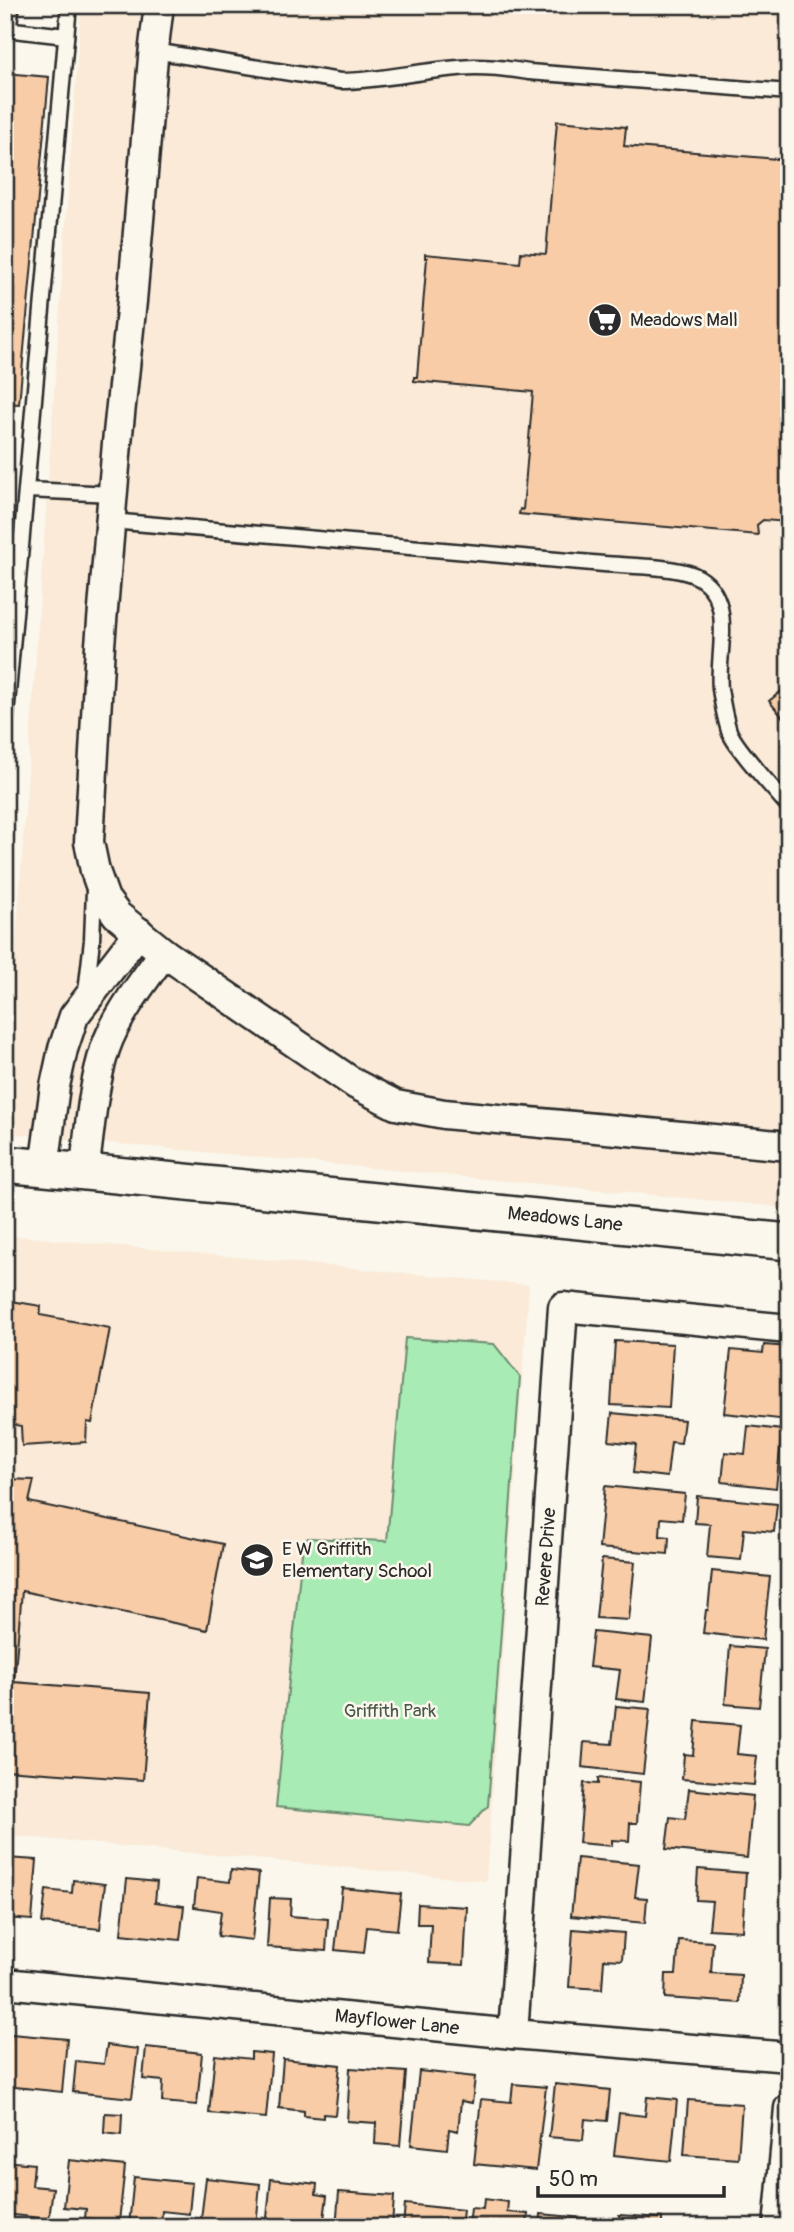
<svg xmlns="http://www.w3.org/2000/svg" width="794" height="2232" viewBox="0 0 794 2232" font-family="Pangolin,sans-serif">
  <rect width="100%" height="100%" fill="#fbf7ec"/>
  <filter id="ink" filterUnits="userSpaceOnUse"><feTurbulence type="fractalNoise" baseFrequency=".0143" numOctaves="2"/><feDisplacementMap in="SourceGraphic" scale="14" xChannelSelector="R" yChannelSelector="G"/><feConvolveMatrix kernelMatrix="1 2 1 2 8 2 1 2 1" color-interpolation-filters="sRGB"/></filter>
  <g filter="url(#ink)">
    <!-- built -->
    <g fill="#faead7">
      <path d="M81,5H789V1208L5,1133V1103Z"/>
      <path d="M5,1235L529,1285L486,1881L5,1835Z"/>
    </g>
    <!-- green -->
    <path fill="#a9ebb4" stroke="#6a8b70" stroke-width="2" d="M405,1338L494,1344L520,1377L488,1806L469,1826L276,1807L303,1543L308,1538L387,1541Z"/>
    <!-- building -->
    <g fill="#f7cca6" stroke="#2b2b2b" stroke-width="2">
      <path d="M5,73L49,77L19,404L5,403Z"/>
      <path d="M557,121L626,127L624,146L789,160L785,230H789L788,522L763,520L757,525L758,535L519,514L520,509L523,510L533,392L414,381V377H417L427,258H425V254L520,263L521,252L546,254Z"/>
      <path d="M789,685V725L769,701Z"/>
      <path d="M5,1300L41,1306L40,1315L110,1328L92,1423L87,1422L86,1442L22,1446L21,1426L5,1423Z"/>
      <path d="M615,1341L673,1344L669,1408L611,1405Z"/>
      <path d="M764,1345L789,1347L784,1393L789,1394L788,1420L724,1413L731,1350L763,1353Z"/>
      <path d="M612,1413L684,1420L681,1443L671,1442L667,1477L633,1473L636,1444L609,1441Z"/>
      <path d="M748,1426L782,1430L776,1488L722,1482L725,1452L745,1454Z"/>
      <path d="M5,1479L34,1480L29,1502L223,1544L207,1630L22,1591L14,1682L150,1693L143,1780L5,1770Z"/>
      <path d="M605,1486L685,1494L682,1520L661,1518L660,1536L669,1537L668,1554L599,1548Z"/>
      <path d="M697,1496L777,1504L774,1532L744,1529L741,1560L707,1557L710,1524L695,1523Z"/>
      <path d="M602,1559L635,1562L629,1620L596,1618Z"/>
      <path d="M712,1571L770,1577L763,1640L703,1633L706,1610H708Z"/>
      <path d="M593,1632L652,1638L645,1702L616,1699L620,1670L589,1667Z"/>
      <path d="M730,1646L765,1649L759,1707L725,1704Z"/>
      <path d="M616,1706L650,1709L643,1774L582,1767L584,1742L612,1744Z"/>
      <path d="M696,1721L740,1725L737,1754L757,1756L754,1785L682,1779L684,1754L693,1755Z"/>
      <path d="M598,1778L640,1782L637,1823H630L629,1841L612,1840V1846L579,1843L584,1783L598,1784Z"/>
      <path d="M689,1789L753,1796L747,1858L666,1849L670,1817L685,1819Z"/>
      <path d="M5,1858L37,1860L32,1920L5,1918Z"/>
      <path d="M577,1858L639,1864L635,1897L647,1898L645,1923L571,1916Z"/>
      <path d="M698,1869L746,1873L742,1931L709,1929L712,1901L696,1900Z"/>
      <path d="M231,1870L259,1873L252,1940L218,1936L221,1911L194,1907L197,1878L230,1882Z"/>
      <path d="M127,1879L157,1882L155,1902L184,1906L180,1940L121,1934Z"/>
      <path d="M73,1880L105,1884L100,1929L42,1923L46,1890L72,1893Z"/>
      <path d="M342,1888L401,1894L397,1930L367,1927L364,1953L335,1950Z"/>
      <path d="M270,1898L291,1899L290,1916L328,1919L326,1951L267,1947Z"/>
      <path d="M418,1904L467,1907L464,1965L429,1963L431,1924H417Z"/>
      <path d="M573,1929L624,1933L622,1960L604,1959L602,1989L569,1987Z"/>
      <path d="M679,1940L713,1942L711,1973L741,1975L740,2003L665,1998L666,1974H676Z"/>
      <path d="M11,2034L67,2039L62,2092L6,2086Z"/>
      <path d="M107,2045L138,2049L132,2098L73,2092L76,2061L104,2064Z"/>
      <path d="M146,2047L202,2053L197,2105L162,2102L163,2081L143,2079Z"/>
      <path d="M251,2052L272,2054L266,2118L209,2113L215,2055L251,2059Z"/>
      <path d="M283,2059L340,2065L335,2115L323,2114V2118L304,2116V2111L279,2108Z"/>
      <path d="M350,2068L406,2072L400,2146L375,2144L376,2123L347,2121Z"/>
      <path d="M419,2071L475,2077L472,2103L461,2101L458,2131L449,2129L447,2149L411,2145Z"/>
      <path d="M513,2084L546,2087L536,2170L474,2164L481,2099L511,2102Z"/>
      <path d="M555,2084L610,2090L607,2121L585,2119L583,2140L549,2137Z"/>
      <path d="M647,2097L677,2100L671,2161L614,2155L619,2113L645,2116Z"/>
      <path d="M688,2100L742,2104L738,2159L684,2155Z"/>
      <path d="M105,2113L122,2114L121,2135L104,2133Z"/>
      <path d="M69,2160L125,2166L119,2222L85,2218L86,2209L64,2207Z"/>
      <path d="M5,2161L34,2164L32,2186L53,2188L49,2219L5,2214Z"/>
      <path d="M134,2177L192,2183L189,2214L162,2211L161,2227L129,2225Z"/>
      <path d="M206,2178L260,2184L256,2227H200Z"/>
      <path d="M271,2179L317,2184L316,2194L327,2196L323,2227L297,2224L296,2227H266Z"/>
      <path d="M339,2192L394,2196L392,2227H336Z"/>
      <path d="M484,2199L508,2202L507,2212L528,2214L527,2227H469L471,2208L483,2209Z"/>
      <path d="M405,2204L463,2210L461,2227H403Z"/>
      <path d="M541,2214L594,2219V2227H540Z"/>
      <path d="M619,2215L662,2218V2227H618Z"/>
    </g>
    <g fill="none" stroke-linecap="round" stroke-linejoin="round">
      <!-- service casing -->
      <g stroke="#2b2b2b" stroke-width="19">
        <g id="service">
          <path d="M5,29L66,36"/>
          <path d="M8,29L12,5"/>
          <path d="M154,51L340,81C385,81 429,68 475,67C493,67 511,69 529,72L789,92"/>
          <path d="M27,490L113,494"/>
          <path d="M111,521L604,564C628,566 673,566 694,575C738,595 716,653 720,689C722,702 725,718 729,731C736,749 774,789 789,807"/>
          <path d="M5,727L69,5"/>
          <path d="M86,992L92,940L94,890"/>
        </g>
      </g>
      <!-- minor casing -->
      <g stroke="#2b2b2b" stroke-width="33">
        <g id="minor">
          <path d="M159,5L154,46L132,301L117,443L100,645L89,842L95,871L105,899L117,915L164,953L355,1084L396,1105L444,1114L789,1146"/>
          <path d="M44,1168L55,1086L63,1049L74,1016L139,932"/>
          <path d="M84,1172C90,1131 92,1089 105,1049C115,1018 144,980 164,953"/>
          <path d="M5,1983L513,2034L789,2057"/>
          <path d="M513,2034L563,1307L789,1329"/>
          <path d="M778,2227L789,2108"/>
        </g>
      </g>
      <!-- tertiary casing -->
      <g stroke="#2b2b2b" stroke-width="40">
        <path id="tertiary" d="M5,1164L789,1242"/>
      </g>
      <!-- service -->
      <use href="#service" stroke="#fbf7ec" stroke-width="14"/>
      <!-- minor -->
      <use href="#minor" stroke="#fbf7ec" stroke-width="28"/>
      <!-- tertiary -->
      <use href="#tertiary" stroke="#fbf7ec" stroke-width="35"/>
    </g>
  </g>
  <!-- icons -->
  <defs>
    <g id="supermarket-disc" transform="scale(1.75)"><circle r="9.5" fill="#2b2b2b" stroke="#fbf7ec"/><path d="M-6-5.5h2.5l.6 2H6L4.5 2H-2.5L-4.4-4H-6ZM-1.5 3.2a1.3 1.3 0 1 0 .1 0ZM3 3.2a1.3 1.3 0 1 0 .1 0Z" fill="#fff"/></g>
    <g id="school-disc" transform="scale(1.75)"><circle r="9.5" fill="#2b2b2b" stroke="#fbf7ec"/><path d="M0-5L7-2L0 1L-7-2ZM-4 1L0 2.5L4 1V4Q0 6-4 4Z" fill="#fff"/></g>
  </defs>
  <g fill-rule="evenodd">
    <use href="#supermarket-disc" x="605" y="320"/>
    <use href="#school-disc" x="257" y="1560"/>
  </g>
  <g text-anchor="middle" dominant-baseline="central" stroke-width="5" stroke-linejoin="round" paint-order="stroke">
    <!-- poi labels -->
    <g font-size="19" fill="#2b2b2b" stroke="#fbf7ec" text-anchor="start">
      <text x="630" y="320">Meadows Mall</text>
      <text x="282" y="1549">E W Griffith<tspan x="282" dy="22">Elementary School</tspan></text>
    </g>
    <!-- street labels -->
    <g font-size="19" fill="#2b2b2b" stroke="#fbf7ec">
      <text transform="translate(565 1219) rotate(6)">Meadows Lane</text>
      <text transform="translate(546 1557) rotate(-86)">Revere Drive</text>
      <text transform="translate(397 2022) rotate(6)">Mayflower Lane</text>
    </g>
    <!-- park labels -->
    <g font-size="19" fill="#4a5b4d" stroke="#fbf7ec">
      <text x="390" y="1711">Griffith Park</text>
    </g>
  </g>
  <!-- margin -->
  <rect width="794" height="2232" fill="none" stroke="#fbf7ec" stroke-width="28"/>
  <rect x="14" y="14" width="766" height="2204" fill="none" stroke="#2b2b2b" stroke-width="2.5" filter="url(#ink)"/>
  <!-- scale -->
  <path d="M538 2186v10h186v-10" fill="none" stroke="#2b2b2b" stroke-width="3.5"/>
  <text x="549" y="2186" font-size="21" fill="#2b2b2b" stroke="#fbf7ec" stroke-width="5" paint-order="stroke">50 m</text>
</svg>
